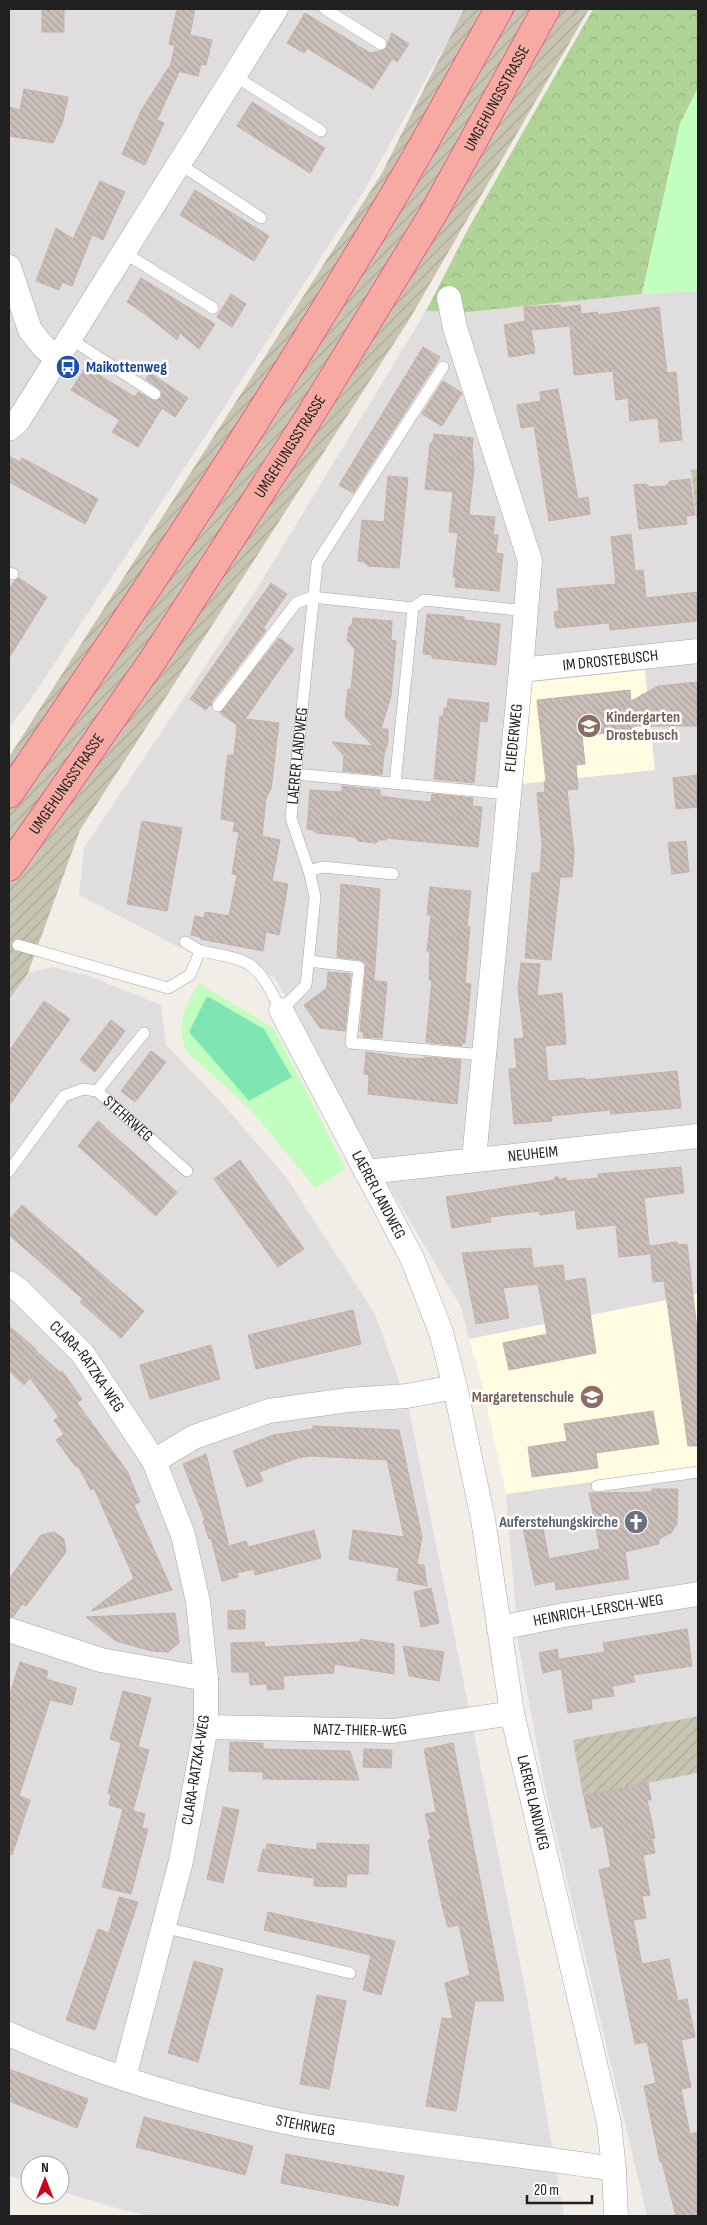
<svg xmlns="http://www.w3.org/2000/svg" width="707" height="2225" viewBox="0 0 707 2225" font-family="'Sofia Sans Condensed',sans-serif">
  <defs>
    <pattern id="construction-furrows" width="10" height="10" patternUnits="userSpaceOnUse" patternTransform="scale(1.25)"><rect width="10" height="10" fill="#c7c5b1"/><path d="M-1 1l2-2M0 10L10 0M9 11l2-2" fill="none" stroke="#aba998"/></pattern>
    <pattern id="forest-crowns" width="20" height="18" patternUnits="userSpaceOnUse" patternTransform="scale(1.25)"><rect width="20" height="18" fill="#b0d498"/><path d="M2 6a3 3 0 1 1 6 0M12 15a3 3 0 1 1 6 0" fill="none" stroke="#97b683"/></pattern>
    <pattern id="building-back-hatch" width="6" height="6" patternUnits="userSpaceOnUse" patternTransform="scale(1.25)"><rect width="6" height="6" fill="#cabeb9"/><path d="M-1 5l2 2M0 0l6 6M5-1l2 2" fill="none" stroke="#ada39f"/></pattern>
  </defs>
  <rect width="100%" height="100%" fill="#f2ede6"/>
  <!-- residential -->
  <g fill="#dfdddd">
    <path d="M9,9H465L362,194L197,449L30,700L9,727Z"/>
    <path d="M698,291V469L691,471L698,532V1294L469,1339L461,1307L364,1144L306,1031L274,977L177,946L79,895L84,848L263,579L426,311L468,312L642,294Z"/>
    <path d="M52,967L86,975L161,1005L166,1045L222,1103L285,1176L375,1314L409,1410L526,1993L564,2216H151L123,2210L60,2191V2165H30V2182L9,2176V1001L28,973Z"/>
    <path d="M698,1467V1716L574,1740L584,1796L698,1773V2216H647L544,1783L519,1648L506,1494Z"/>
  </g>
  <!-- education -->
  <g fill="#fffce2">
    <path d="M645,670L655,770L521,784L532,682Z"/>
    <path d="M698,1294V1467L506,1494L481,1378L469,1339Z"/>
  </g>
  <!-- construction -->
  <g fill="url(#construction-furrows)">
    <path d="M464,9H589L409,320L80,830L28,973L9,1000V757L382,173Z"/>
    <path d="M698,469V532L691,470Z"/>
    <path d="M698,1716V1773L583,1796L573,1740Z"/>
  </g>
  <!-- forest -->
  <path fill="url(#forest-crowns)" d="M593,9H698V88L680,124L642,294L468,312L426,311L468,229Z"/>
  <!-- park -->
  <g fill="#c3fec1">
    <path d="M698,88V291L642,294L680,124Z"/>
    <path d="M199,983L274,1028L346,1169L315,1188L250,1109L187,1052C175,1026 185,1005 199,983Z"/>
  </g>
  <!-- pitch -->
  <path fill="#7fe6b3" d="M207,996L264,1029L292,1077L249,1101L189,1032Z"/>
  <!-- parking -->
  <path fill="#e4e4e4" d="M492,819L499,820L493,878H486Z"/>
  <!-- building -->
  <g fill="url(#building-back-hatch)" stroke="#c5b1a7">
    <rect x="42" y="9" width="22" height="23"/>
    <path d="M177,9H195L190,35L212,40L206,65L201,64L198,76L177,71L179,72L157,120L164,123L145,165L122,154L142,109L169,67H170L175,46L169,44Z"/>
    <path d="M305,13L370,53L385,50L392,33L409,44L397,62L392,59L373,89L307,48L304,53L287,43Z"/>
    <path d="M24,89L68,97L63,121L53,143L9,136V107L20,110Z"/>
    <path d="M252,102L325,148L310,173L237,126Z"/>
    <path d="M100,181L125,192L103,240L92,235L72,286L62,282L59,290L36,281L56,228L73,239Z"/>
    <path d="M195,190L269,236L254,261L180,215Z"/>
    <path d="M141,278L215,324L199,349L180,333L177,340L145,314L127,302Z"/>
    <path d="M231,294L246,304L232,327L217,317Z"/>
    <path d="M560,305L561,308L580,305L581,314L598,312L597,315L659,307L667,373L676,372L682,440L660,442L658,418L630,421L628,398L616,400L613,371L574,375L570,326L531,330L535,353L509,357L504,325L525,321L524,307Z"/>
    <path d="M423,347L440,357L353,493L339,485Z"/>
    <path d="M86,367L135,397L138,392L154,401L162,398L161,390L146,379L150,373L188,398L175,417L162,408L138,447L112,432L120,420L71,390Z"/>
    <path d="M443,381L462,393L442,426L422,414Z"/>
    <path d="M558,389L578,499L588,497L590,514L549,521L534,426L521,428L517,405L541,401L540,392Z"/>
    <path d="M434,434L473,438L472,450L474,469L469,515L495,517L493,535H498L496,553L503,554L499,591L455,587L456,577H453L458,533L449,532L453,492L425,489L430,444L433,441Z"/>
    <path d="M9,456L20,462L22,458L98,499L85,524L9,482Z"/>
    <path d="M388,476L408,478L399,568L368,566L364,562L358,561L362,520L384,522Z"/>
    <path d="M690,479L695,515L686,516L687,524L639,529L634,485L646,484L650,487L666,486L670,481Z"/>
    <path d="M631,534L635,571L643,570L646,598L698,592V621L610,630L609,623L556,628L554,612L559,611L557,589L616,584L611,537Z"/>
    <path d="M19,578L47,597L9,658V590L14,581Z"/>
    <path d="M271,583L287,594L263,628L266,630L212,701L211,706L209,705L206,710L190,699Z"/>
    <path d="M427,614L464,617V620L500,624L496,665L432,658V655L423,654Z"/>
    <path d="M353,618L392,621L391,640L396,641L391,696L381,729H388V742L384,755L382,775L343,771L344,756L332,742L373,746L345,717L348,689L351,690L355,649L347,640L349,627L352,624Z"/>
    <path d="M279,638L294,649L245,719L279,723L271,789L266,798L262,836L280,840L272,881L288,884L279,935L266,932L263,951L200,939L201,937L191,935L195,916L204,918L205,912L229,916L237,875L232,874L239,832L233,831L235,822L221,819L226,769L228,755H234L237,725L220,713Z"/>
    <path d="M698,682V726H634V730L582,736L585,764L576,765L578,789L567,790L574,853L572,877H560L551,960L525,958L532,873H540L542,844L537,793L545,792L544,782L546,781L537,700L630,690L631,701L658,686Z"/>
    <path d="M448,699L489,703L487,722L480,721L474,783L434,779L440,716L443,717L444,708H447Z"/>
    <path d="M698,775V807L676,809L673,778Z"/>
    <path d="M342,786L380,790V796L409,800L431,802L432,794L473,798L472,806L482,807L478,847L386,838V840H379L376,843L358,841L355,837L316,833L313,830L307,829L310,790L342,792Z"/>
    <path d="M142,821L182,828L167,911L127,904Z"/>
    <path d="M686,841L689,872L672,874L668,843Z"/>
    <path d="M341,884L380,889L374,981L387,982L382,1038L363,1037L364,1032H360L366,964L360,960L337,957Z"/>
    <path d="M430,887L471,891L467,927H470L465,983L471,984L465,1043H462V1046L426,1042L432,980H429L430,953L427,951L431,915H427Z"/>
    <path d="M521,963L540,964L537,996L562,993L566,1044L545,1046L548,1081L585,1078V1080L677,1071L681,1108L611,1114L610,1110L551,1116L552,1121L514,1124L509,1069L517,1068L514,1039L524,1038L518,989Z"/>
    <path d="M328,972L351,974L345,1031L320,1028L304,1005L327,988Z"/>
    <path d="M44,1001L70,1019L9,1106V1051Z"/>
    <path d="M111,1020L125,1031L95,1072L80,1060Z"/>
    <path d="M151,1051L166,1062L135,1102L121,1091Z"/>
    <path d="M366,1052L405,1058L424,1059V1057L461,1060L457,1104L368,1094L369,1075L364,1074Z"/>
    <path d="M98,1121L177,1192L156,1216L78,1146Z"/>
    <path d="M240,1160L304,1249L278,1267L214,1179Z"/>
    <path d="M681,1167L684,1193L644,1198L650,1254L619,1257L616,1225L577,1229L575,1210L540,1215L539,1211L490,1217L491,1222L452,1228L446,1197L554,1180L556,1176L560,1179L566,1178V1181L599,1178L598,1174Z"/>
    <path d="M22,1205L144,1311L121,1338L80,1302L83,1299L9,1235V1220Z"/>
    <path d="M677,1242V1245L687,1244L698,1337V1446H688L664,1281L653,1282L650,1246Z"/>
    <path d="M531,1248L533,1268L563,1265L565,1281L585,1278L596,1353L509,1370L503,1343L547,1334L538,1284L503,1288L509,1318L476,1324L462,1253Z"/>
    <path d="M353,1310L361,1344L256,1369L248,1335Z"/>
    <path d="M9,1326L36,1349L35,1350L61,1373L62,1371L82,1399L77,1403L127,1471L140,1502L134,1505L172,1590L91,1611L134,1578L94,1488L91,1490L78,1466L76,1467L56,1440L64,1434L54,1420L59,1417L30,1378L24,1385L9,1371Z"/>
    <path d="M211,1345L220,1379L150,1399L140,1365Z"/>
    <path d="M653,1411L659,1444L596,1453L598,1468L532,1477L528,1447L567,1441L564,1424Z"/>
    <path d="M313,1426L399,1430L422,1537L417,1564L424,1565L427,1586L397,1580L399,1568L349,1559L353,1530L404,1537L387,1460L311,1456L298,1458L259,1472L263,1481L247,1487L233,1451L273,1435L313,1429Z"/>
    <path d="M206,1454L229,1546L246,1541L248,1547L314,1530L321,1558L255,1575L254,1569L237,1573L238,1577L222,1581L211,1538L209,1539L203,1521L205,1520L183,1464Z"/>
    <path d="M652,1489H678L677,1524L671,1533L659,1539V1544L625,1552L629,1579L556,1590L555,1581L535,1585L522,1523L541,1518L549,1559L600,1549L589,1493L652,1492Z"/>
    <path d="M54,1532L64,1539L66,1552L26,1606L22,1604L13,1617H9V1579L41,1535Z"/>
    <path d="M431,1588L439,1623L421,1627L414,1592Z"/>
    <path d="M245,1610V1629H228V1611Z"/>
    <path d="M175,1613L179,1643L168,1652L151,1651L116,1641L86,1617Z"/>
    <path d="M687,1629L692,1666L633,1675L635,1682L612,1686L614,1696L591,1699L592,1709L568,1713L560,1659L605,1652L603,1643Z"/>
    <path d="M360,1639L394,1644V1674L334,1664V1673L283,1676L284,1689L267,1690V1684L250,1685L249,1672H232L231,1643L264,1642L265,1647L360,1642Z"/>
    <path d="M403,1646L444,1652L439,1681L409,1676Z"/>
    <path d="M557,1649L561,1669L543,1673L539,1653Z"/>
    <path d="M20,1662L48,1671L46,1679L76,1688L72,1705L50,1700L19,1796L30,1800L12,1855L9,1854V1697Z"/>
    <path d="M123,1691L151,1698L138,1747L149,1750L133,1811L145,1814L142,1828L148,1829L131,1894L102,1887L123,1809L109,1805L111,1794L108,1793L121,1743L110,1739Z"/>
    <path d="M230,1742L263,1743V1749L350,1751L359,1780L263,1779V1772L229,1771Z"/>
    <path d="M453,1743L504,2001H475L456,2111L426,2106L442,2018L453,2019L445,1983L470,1975L459,1925L448,1927L442,1906L428,1840L431,1839L425,1814L436,1812L424,1749Z"/>
    <path d="M364,1749L392,1750L391,1768L363,1767Z"/>
    <path d="M648,1783L651,1800H647L655,1838L652,1839L655,1853L643,1855L650,1895L642,1896L646,1918L633,1920L642,1964L669,1959L678,2001L687,1999L695,2037L681,2040L691,2087L681,2089L690,2134L698,2132V2216H676L662,2162H660L644,2086L656,2083L647,2042L635,2044L599,1870L611,1867L603,1826L591,1828L584,1796Z"/>
    <path d="M223,1807L239,1810L223,1883L207,1879Z"/>
    <path d="M317,1843L369,1845L368,1874H347L346,1887L314,1886V1878L258,1871L263,1849L266,1850L267,1844L317,1850Z"/>
    <path d="M119,1897L138,1902L95,2030L66,2020L98,1929L109,1933Z"/>
    <path d="M268,1912L395,1941L381,1995L363,1990L371,1955L264,1930Z"/>
    <path d="M194,1961L223,1969L198,2062L168,2053Z"/>
    <path d="M317,1995L346,2001L329,2089L300,2084Z"/>
    <path d="M9,2069L88,2099L77,2128L9,2101Z"/>
    <path d="M144,2117L253,2146L245,2175L136,2147Z"/>
    <path d="M286,2154L404,2176L398,2206L281,2183Z"/>
  </g>
  <g fill="none" stroke-linecap="round" stroke-linejoin="round">
    <!-- service casing -->
    <g stroke="#a7a7a7" stroke-width="12">
      <g id="service">
        <path d="M325,9L381,44"/>
        <path d="M235,76L321,131"/>
        <path d="M178,163L261,218"/>
        <path d="M123,252L213,308"/>
        <path d="M69,338L155,394"/>
        <path d="M9,573L13,574"/>
        <path d="M218,706L296,603L312,597L413,608L424,600L526,611"/>
        <path d="M295,774L508,794"/>
        <path d="M395,783L413,608"/>
        <path d="M309,871L323,867L393,874"/>
        <path d="M185,942L200,951"/>
        <path id="s1" d="M18,945L168,988L190,975L200,951C214,954 239,957 250,965C264,975 273,995 281,1010L306,985L315,896L309,871L291,818L317,563L443,367"/>
        <path d="M309,961L359,967L351,1043L484,1055"/>
        <path d="M97,1091L144,1033"/>
        <path id="s2" d="M9,1171L64,1096L83,1089L97,1091L187,1171"/>
        <path d="M597,1486L698,1472"/>
        <path d="M163,1927L350,1973"/>
      </g>
    </g>
    <!-- minor casing -->
    <g stroke="#a7a7a7" stroke-width="25">
      <g id="minor">
        <path d="M9,267L30,330L42,345L56,358"/>
        <path d="M449,298L455,328L530,561L521,670L474,1159"/>
        <path d="M9,429L18,421L276,9"/>
        <path id="s3" d="M521,670L698,651"/>
        <path id="s4" d="M281,1010L412,1258L441,1332L455,1387L483,1519L512,1713L609,2123L614,2169L616,2216"/>
        <path id="s5" d="M366,1172L698,1136"/>
        <path id="s6" d="M9,1283L20,1291L83,1354L154,1461L183,1535L198,1602L206,1679V1727L181,1861L124,2077"/>
        <path d="M154,1461L194,1437L269,1411L348,1400L407,1396L455,1387"/>
        <path id="s7" d="M499,1628L564,1615L698,1594"/>
        <path d="M9,1630L101,1660L206,1679"/>
        <path id="s8" d="M206,1727L393,1731L512,1713"/>
        <path id="s9" d="M9,2034C97,2074 201,2105 296,2124C317,2128 339,2131 360,2134C445,2147 530,2156 614,2169"/>
      </g>
    </g>
    <!-- trunk casing -->
    <g stroke="#e91a78" stroke-width="29">
      <g id="trunk">
        <path d="M9,794C143,598 273,399 394,195C430,134 464,71 499,9"/>
        <path id="s10" d="M9,867L155,657L311,414L433,214L546,9"/>
      </g>
    </g>
    <!-- service -->
    <use href="#service" stroke="#fff" stroke-width="11"/>
    <!-- minor -->
    <use href="#minor" stroke="#fff" stroke-width="24"/>
    <!-- trunk -->
    <use href="#trunk" stroke="#f6aaa2" stroke-width="28"/>
  </g>
  <!-- icons -->
  <defs>
    <g id="bus-disc" transform="scale(1.25)"><circle r="9.5" fill="#1a4fb4" stroke="#fff"/><path d="M-5-6H5V4H4V6H2V4H-2V6H-4V4H-5ZM-3.5-4V0h7V-4ZM-3.5 1.2v1.5H-2V1.2ZM2 1.2v1.5H3.5V1.2Z" fill="#fff"/></g>
    <g id="school-disc" transform="scale(1.25)"><circle r="9.5" fill="#8d6e63" stroke="#fff"/><path d="M0-5L7-2L0 1L-7-2ZM-4 1L0 2.5L4 1V4Q0 6-4 4Z" fill="#fff"/></g>
    <g id="church-disc" transform="scale(1.25)"><circle r="9.5" fill="#6b7280" stroke="#fff"/><path d="M-1.2-6h2.4v3.5h3.3v2.4h-3.3V6h-2.4V-.1h-3.3v-2.4h3.3Z" fill="#fff"/></g>
  </defs>
  <g fill-rule="evenodd">
    <use href="#bus-disc" x="68" y="367"/>
    <use href="#school-disc" x="589" y="726"/>
    <use href="#school-disc" x="592" y="1397"/>
    <use href="#church-disc" x="636" y="1522"/>
  </g>
  <g text-anchor="middle" dominant-baseline="central" stroke-width="5" stroke-linejoin="round" paint-order="stroke">
    <!-- street labels -->
    <g font-size="16" fill="#202020" stroke="#fff">
      <text stroke="none"><textPath href="#s10" startOffset="911">UMGEHUNGSSTRASSE</textPath></text>
      <text stroke="none"><textPath href="#s10" startOffset="506">UMGEHUNGSSTRASSE</textPath></text>
      <text stroke="none"><textPath href="#s3" startOffset="90">IM DROSTEBUSCH</textPath></text>
      <text transform="translate(514 738) rotate(-84)">FLIEDERWEG</text>
      <text stroke="none"><textPath href="#s1" startOffset="584">LAERER LANDWEG</textPath></text>
      <text stroke="none"><textPath href="#s10" startOffset="101">UMGEHUNGSSTRASSE</textPath></text>
      <text stroke="none"><textPath href="#s2" startOffset="169">STEHRWEG</textPath></text>
      <text stroke="none"><textPath href="#s5" startOffset="168">NEUHEIM</textPath></text>
      <text stroke="none"><textPath href="#s4" startOffset="209">LAERER LANDWEG</textPath></text>
      <text stroke="none"><textPath href="#s6" startOffset="115">CLARA-RATZKA-WEG</textPath></text>
      <text stroke="none"><textPath href="#s7" startOffset="101">HEINRICH-LERSCH-WEG</textPath></text>
      <text stroke="none"><textPath href="#s8" startOffset="154">NATZ-THIER-WEG</textPath></text>
      <text transform="translate(196 1770) rotate(-81)">CLARA-RATZKA-WEG</text>
      <text stroke="none"><textPath href="#s4" startOffset="840">LAERER LANDWEG</textPath></text>
      <text stroke="none"><textPath href="#s9" startOffset="311">STEHRWEG</textPath></text>
    </g>
    <!-- transit labels -->
    <g font-size="16" font-weight="bold" fill="#164399" stroke="#fff" text-anchor="start">
      <text x="86" y="367">Maikottenweg</text>
    </g>
    <!-- education labels -->
    <g font-size="16" font-weight="bold" fill="#785e54" stroke="#fff" text-anchor="start">
      <text x="606" y="717">Kindergarten<tspan x="606" dy="18">Drostebusch</tspan></text>
      <text x="574" y="1397" text-anchor="end">Margaretenschule</text>
    </g>
    <!-- worship labels -->
    <g font-size="16" font-weight="bold" fill="#5b616d" stroke="#fff" text-anchor="end">
      <text x="618" y="1522">Auferstehungskirche</text>
    </g>
  </g>
  <!-- border -->
  <rect width="707" height="2225" fill="none" stroke="#202020" stroke-width="20"/>
  <!-- north arrow -->
  <g transform="translate(45 2180)"><circle r="24" fill="#ffffff" stroke="#a6a6a6"/>
  <path d="M0-4L9 19L0 12L-9 19Z" fill="#d10017"/>
  <text y="-8" font-size="14" font-weight="bold" text-anchor="middle" fill="#202020">N</text>
  </g>
  <!-- scale -->
  <path d="M527 2195v8h65v-8" fill="none" stroke="#202020" stroke-width="2.5"/>
  <text x="534" y="2195" font-size="15" fill="#202020" stroke="#ffffff" stroke-width="4" paint-order="stroke">20 m</text>
</svg>
